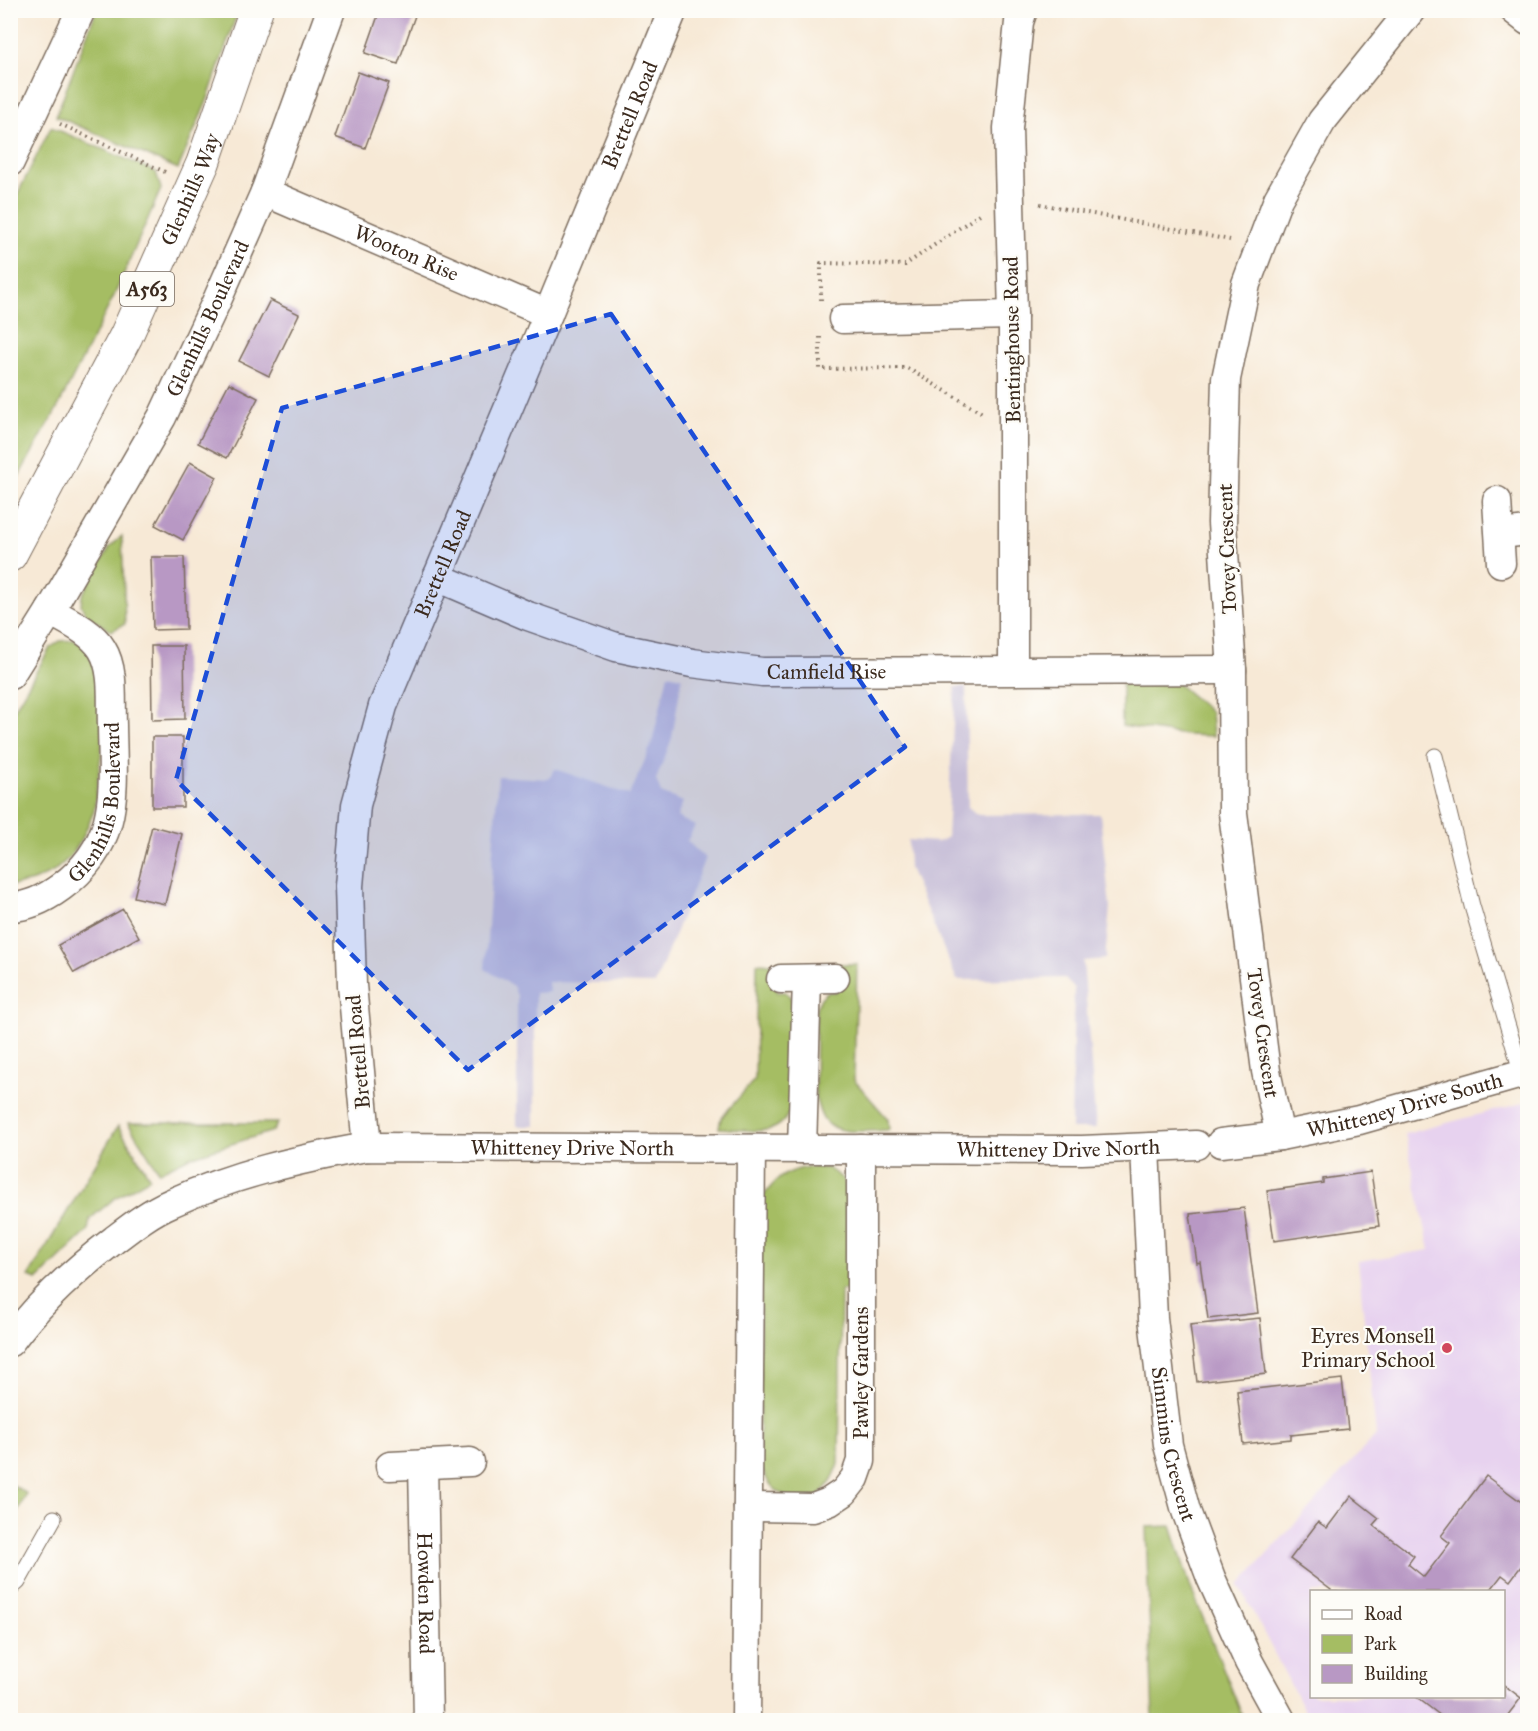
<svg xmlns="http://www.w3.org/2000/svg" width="1538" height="1731" viewBox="0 0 1538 1731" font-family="'IM FELL Great Primer',serif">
  <rect width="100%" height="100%" fill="#fdfcf7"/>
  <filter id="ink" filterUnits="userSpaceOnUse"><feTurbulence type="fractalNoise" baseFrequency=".0167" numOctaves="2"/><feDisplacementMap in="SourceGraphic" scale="12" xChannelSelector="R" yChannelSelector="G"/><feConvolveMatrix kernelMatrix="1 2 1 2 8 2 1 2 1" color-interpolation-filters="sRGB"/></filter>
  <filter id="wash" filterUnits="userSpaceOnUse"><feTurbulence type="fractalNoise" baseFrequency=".008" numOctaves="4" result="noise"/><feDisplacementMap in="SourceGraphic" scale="24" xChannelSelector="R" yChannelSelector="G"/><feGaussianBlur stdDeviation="1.35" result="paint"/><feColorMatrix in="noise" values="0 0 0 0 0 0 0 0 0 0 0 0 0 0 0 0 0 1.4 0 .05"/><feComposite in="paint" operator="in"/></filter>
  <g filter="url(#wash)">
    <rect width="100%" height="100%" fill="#f7e9d6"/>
    <!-- built -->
    <path fill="#e7d2ef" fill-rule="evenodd" d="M1527,1102V1720H1309L1239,1585L1376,1435L1358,1261L1430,1250L1405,1134ZM1312,1592H1504V1696H1312Z"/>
    <!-- industrial -->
    <g fill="#c8bfd8">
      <path d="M668,674L682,677L672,738L656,780L661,793L683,802L677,817L695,826L687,841L705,858L655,984L548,982L549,992L535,993V1126H517V996L513,986L485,969L498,776L549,779L555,769L630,795L652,743Z"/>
      <path d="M955,687H966L968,807L978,815L1100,814L1110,907L1105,959L1083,961L1096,1129H1071L1074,988L1064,978L957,980L909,868L908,840L938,842L947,837Z"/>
    </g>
    <!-- green -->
    <g fill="#a5bd63" stroke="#707440" stroke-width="1.5">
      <path d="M96,11H238L207,101L178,169L56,116Z"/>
      <path d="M51,127L156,172L161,189L114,296L58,407L11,490V207Z"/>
      <path d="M122,536L125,624L111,631L86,615L81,605L82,595L110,547Z"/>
      <path d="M74,640L87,646L102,684V747L94,811L82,839L70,857L53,872L33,881L11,886V715L50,648L60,641Z"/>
      <path d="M1122,684H1178L1211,712L1213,736L1186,735L1122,726Z"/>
      <path d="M757,963L778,964L777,992H786L791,998L796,1009L791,1109C787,1116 784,1123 776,1127C764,1134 734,1129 719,1128L721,1118L755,1079Z"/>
      <path d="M836,964H857L854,1080L888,1119L889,1130C870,1130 837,1137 824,1120C819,1114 818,1104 815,1097L816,1008L821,998L827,992H836Z"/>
      <path d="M128,1123H278L273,1131L190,1157L159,1172Z"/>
      <path d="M118,1126L150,1178L115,1198L90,1219L88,1231L37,1280L29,1276Z"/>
      <path d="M807,1167L828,1168L843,1179L850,1200V1290H841L839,1464L831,1482L817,1497C811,1498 803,1500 797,1499C776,1497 766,1481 759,1463L761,1199C777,1178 782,1173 807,1167Z"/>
      <path d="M11,1484L27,1494L11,1522Z"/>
      <path d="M1171,1526L1191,1588L1244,1720H1153L1146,1527Z"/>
    </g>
    <g id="blocks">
      <!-- building -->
      <g fill="#b898c4">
        <path d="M380,10H417L398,64L365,53Z"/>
        <path d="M358,72L389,83L365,148L335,137Z"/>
        <path d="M270,300L299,314L269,376L239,361Z"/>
        <path d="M229,383L258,398L227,458L198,443Z"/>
        <path d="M190,462L217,477L183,540L155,525Z"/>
        <path d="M151,557H184L186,629L153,630Z"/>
        <path d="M151,646H184L185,719L152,720Z"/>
        <rect x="152" y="737" width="31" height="70"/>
        <path d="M152,826L182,834L165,904L134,897Z"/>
        <path d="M123,909L139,937L74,973L58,945Z"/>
        <path d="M1371,1172L1379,1226L1274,1241L1267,1191L1323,1183V1179Z"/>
        <path d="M1244,1208L1258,1313L1208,1319L1200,1262L1197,1263L1190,1214Z"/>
        <path d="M1260,1318L1266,1374L1197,1382L1190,1325Z"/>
        <path d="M1342,1379L1348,1429L1291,1435V1439L1243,1444L1237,1391Z"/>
        <path d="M1486,1476L1528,1507V1541L1523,1547L1528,1550V1557L1510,1581L1502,1575L1489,1592H1330L1331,1590L1290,1559L1318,1522L1327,1528L1351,1496L1379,1518L1373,1525L1414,1556L1408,1564L1424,1577L1450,1543L1441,1536Z"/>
        <path d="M1504,1685L1521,1698L1504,1720H1444L1445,1719L1415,1696H1504Z"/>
      </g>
    </g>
  </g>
  <g filter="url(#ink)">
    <use href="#blocks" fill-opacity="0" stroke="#7d6d5e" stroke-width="1.5"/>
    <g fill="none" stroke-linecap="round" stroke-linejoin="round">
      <!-- lane casing -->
      <g stroke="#7d6d5e" stroke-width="17">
        <g id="lane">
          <path d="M1435,756L1472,906L1522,1074"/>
          <path d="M10,1589L18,1582L54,1518"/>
        </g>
      </g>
      <!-- street casing -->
      <g stroke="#7d6d5e" stroke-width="31">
        <g id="street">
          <path d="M1514,10L1528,21"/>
          <path d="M10,162L81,10"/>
          <path id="s1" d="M265,192L548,314"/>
          <path d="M843,319L1013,315"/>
          <path d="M1497,501L1501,563"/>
          <path d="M1500,534L1528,531"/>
          <path id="s2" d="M437,577L528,616L616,647L692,663L762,672L1232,670"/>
          <path d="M1013,670V315L1008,128L1019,22L1023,10"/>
          <path id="s3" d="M10,675L50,611L162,417L218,298L265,192L331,10"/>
          <path id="s4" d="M10,907C29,907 46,898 61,887C121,843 113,791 112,725C111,701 115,670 102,649C91,631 67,621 50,611"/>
          <path d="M781,979L835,978"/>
          <path d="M1280,1136L1266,1071L1233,813L1232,670L1222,523L1226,379L1246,284L1278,199L1322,121L1411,10"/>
          <path id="s5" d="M1221,1143L1280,1136L1359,1120L1528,1072"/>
          <path id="s6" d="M367,1147L352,985L349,886L356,805L383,706L548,314L673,10"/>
          <path id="s7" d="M1145,1148L1153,1318L1168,1445L1186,1511L1211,1578L1249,1662L1281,1720"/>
          <path d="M802,1149L807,979"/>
          <path id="s8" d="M10,1342C39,1302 75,1270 114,1240C131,1227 150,1212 171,1203C234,1174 299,1159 367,1147L1082,1150L1196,1145"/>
          <path id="s9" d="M423,1464L428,1720"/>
          <path d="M390,1466L470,1462"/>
          <path d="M748,1507L813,1508L829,1502L844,1492L855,1478L861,1461V1149"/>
          <path d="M746,1720L751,1149"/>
        </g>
      </g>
      <!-- highway casing -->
      <g stroke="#7d6d5e" stroke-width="35">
        <g id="highway">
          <path id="s10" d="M10,555L126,336L203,163L256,10"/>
        </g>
      </g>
      <!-- path -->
      <g stroke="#7d6d5e" stroke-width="4" stroke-dasharray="1.5 4.5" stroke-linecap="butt">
        <path d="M60,124L165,172"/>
        <path d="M1040,204L1230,240"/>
        <path d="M821,300V263L905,265L980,214"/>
        <path d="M820,337V369L907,368L984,414"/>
      </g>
      <!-- lane -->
      <use href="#lane" stroke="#fff" stroke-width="15"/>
      <!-- street -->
      <use href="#street" stroke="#fff" stroke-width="28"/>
      <!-- highway -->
      <use href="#highway" stroke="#fff" stroke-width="33"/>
    </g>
  </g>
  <!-- marked area -->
  <path fill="#1d4ed8" fill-opacity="0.2" stroke="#1d4ed8" stroke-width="4.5" stroke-dasharray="12 8" stroke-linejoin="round" d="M611,314L905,747L468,1070L176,780L282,408Z"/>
  <!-- markers -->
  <circle fill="#d1495b" stroke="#fdfcf7" stroke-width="2" cx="1447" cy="1348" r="6"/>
  <g text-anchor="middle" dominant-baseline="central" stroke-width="4.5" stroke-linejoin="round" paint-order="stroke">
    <!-- shield labels -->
    <rect fill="#fdfcf7" stroke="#75695f" stroke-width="1.5" x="120" y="272" width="54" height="34" rx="4.5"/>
    <g font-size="20" font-weight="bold" fill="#3b2a1e">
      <text x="147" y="289">A563</text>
    </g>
    <!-- street labels -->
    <g font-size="21" fill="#3b2a1e" stroke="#fdfcf7">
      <text stroke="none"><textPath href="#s6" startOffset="1086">Brettell Road</textPath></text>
      <text stroke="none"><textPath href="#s10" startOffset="408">Glenhills Way</textPath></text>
      <text stroke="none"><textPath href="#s1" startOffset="154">Wooton Rise</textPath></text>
      <text stroke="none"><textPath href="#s3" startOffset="408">Glenhills Boulevard</textPath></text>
      <text transform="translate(1012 340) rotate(-91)">Bentinghouse Road</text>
      <text transform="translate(1227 549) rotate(-92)">Tovey Crescent</text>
      <text stroke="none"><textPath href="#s6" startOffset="600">Brettell Road</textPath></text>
      <text stroke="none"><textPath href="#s2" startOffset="405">Camfield Rise</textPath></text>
      <text stroke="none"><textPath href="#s4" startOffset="153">Glenhills Boulevard</textPath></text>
      <text transform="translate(1263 1033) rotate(82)">Tovey Crescent</text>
      <text transform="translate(358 1052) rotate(-95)">Brettell Road</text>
      <text stroke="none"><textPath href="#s5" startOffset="188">Whitteney Drive South</textPath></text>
      <text stroke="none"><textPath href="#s8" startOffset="624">Whitteney Drive North</textPath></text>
      <text stroke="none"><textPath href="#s8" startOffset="1110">Whitteney Drive North</textPath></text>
      <text transform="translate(861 1373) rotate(-90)">Pawley Gardens</text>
      <text stroke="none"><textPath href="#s7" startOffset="298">Simmins Crescent</textPath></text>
      <text stroke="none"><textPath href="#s9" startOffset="129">Howden Road</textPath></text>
    </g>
    <!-- poi labels -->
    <g font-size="21" fill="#3b2a1e" stroke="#fdfcf7" text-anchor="end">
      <text x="1435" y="1336">Eyres Monsell<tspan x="1435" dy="24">Primary School</tspan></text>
    </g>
  </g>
  <!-- margin -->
  <rect width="1538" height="1731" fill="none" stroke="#fdfcf7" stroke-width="36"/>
  <!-- legend -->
  <rect x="1310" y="1590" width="195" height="108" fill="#fdfcf7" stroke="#afa8a0" stroke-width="1.5"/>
  <rect x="1322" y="1610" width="30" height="9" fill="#ffffff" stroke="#afa8a0" stroke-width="1.5"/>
  <text x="1364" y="1620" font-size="18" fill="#3b2a1e">Road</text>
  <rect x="1322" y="1635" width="30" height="18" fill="#a5bd63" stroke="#afa8a0" stroke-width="1.5"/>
  <text x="1364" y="1650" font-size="18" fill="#3b2a1e">Park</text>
  <rect x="1322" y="1665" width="30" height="18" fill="#b898c4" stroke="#afa8a0" stroke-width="1.5"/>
  <text x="1364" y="1680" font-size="18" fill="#3b2a1e">Building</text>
</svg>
